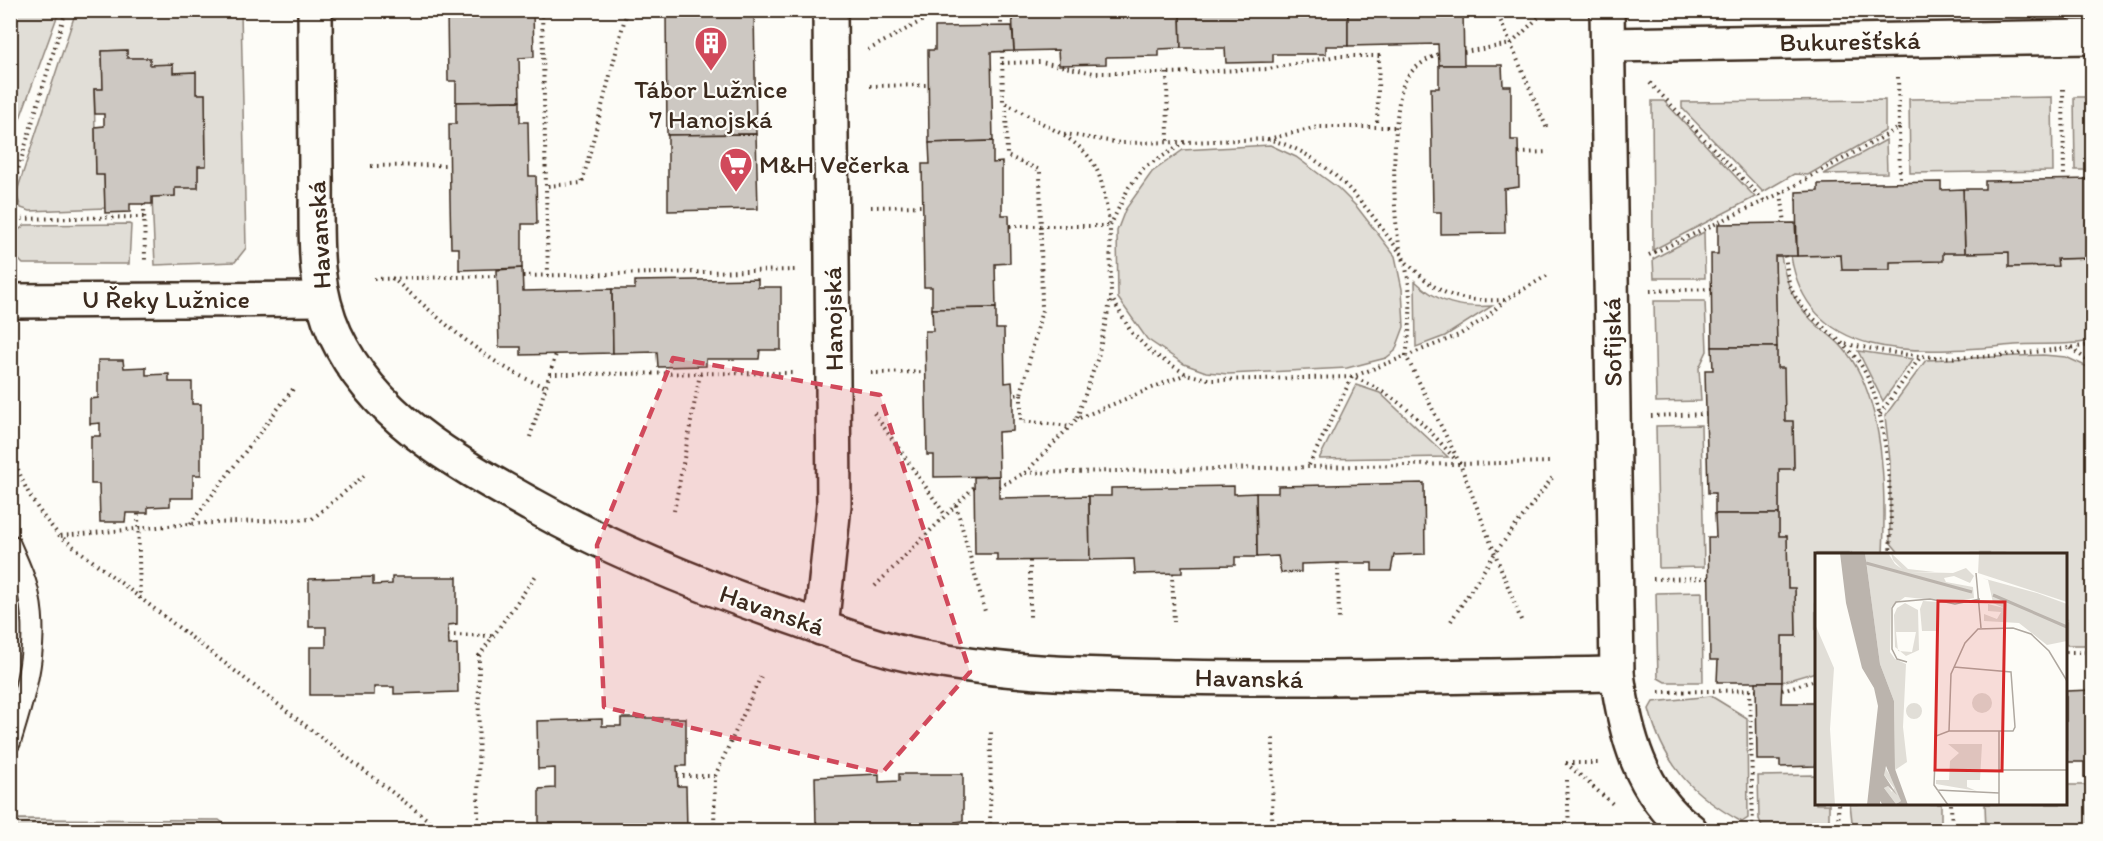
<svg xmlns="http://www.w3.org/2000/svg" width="2103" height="841" viewBox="0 0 2103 841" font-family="Itim,sans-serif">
  <rect width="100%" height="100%" fill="#fdfcf7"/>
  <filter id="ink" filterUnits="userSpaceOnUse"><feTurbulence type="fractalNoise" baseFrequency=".0167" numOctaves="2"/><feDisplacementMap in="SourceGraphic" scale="12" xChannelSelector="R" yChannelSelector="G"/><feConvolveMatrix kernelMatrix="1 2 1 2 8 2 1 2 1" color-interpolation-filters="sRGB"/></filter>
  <g filter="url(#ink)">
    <!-- green -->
    <g fill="#e1ded7" stroke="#8e847a" stroke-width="1.5">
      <path d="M11,10L73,11L57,17L11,143Z"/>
      <path d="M76,11H241L246,248L235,262L155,265L152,197L175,196V188L198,187V166L206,165L205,94H196V72L173,73V65H150L149,58H127V50L102,51L103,89H94L96,174L104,175L105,208L30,211L21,208L16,194Z"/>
      <path d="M2052,97L2053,171L1910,173L1909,99Z"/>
      <path d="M2074,97H2092V170H2075Z"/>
      <path d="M1885,100V131L1808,175L1794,174L1763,192L1682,108V102Z"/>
      <path d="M1652,101H1664L1755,197L1653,250Z"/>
      <path d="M1886,140L1887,173L1824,174Z"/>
      <path d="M1270,145L1296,157L1338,188L1357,207L1395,256L1402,289L1404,327L1395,351L1386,358L1347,368L1228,374L1206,372L1184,364L1147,339L1118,298L1117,231L1125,210L1152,172L1183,150Z"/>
      <path d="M129,224L131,225L129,264H23L11,252V236L25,225Z"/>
      <path d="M1704,232L1705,278H1654L1653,259Z"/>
      <path d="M2009,252L2010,267L2057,266V259L2092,258V341C2066,346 2041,343 2015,345C1931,352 1809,369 1791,256L1841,255L1843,270H1889L1890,262L1943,253Z"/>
      <path d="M1775,256H1781C1786,286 1796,307 1819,327C1827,333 1836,340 1843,348C1885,396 1886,494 1883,554H1816V672L1782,682V636H1796L1795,589L1788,588L1787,536H1779V469L1794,468L1793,422L1785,421L1777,368Z"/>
      <path d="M1415,281C1439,304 1460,308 1492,306L1445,336L1416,347Z"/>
      <path d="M1654,301H1705L1707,351L1699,368L1701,401L1656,402Z"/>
      <path d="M1858,351L1913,359L1883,401Z"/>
      <path d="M2043,355L2066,357L2092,369V645H2066V554H1900L1890,542V460L1885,416L1926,360Z"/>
      <path d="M1356,385L1380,393L1448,457L1319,459Z"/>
      <path d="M1701,425L1704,567L1659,568L1656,426Z"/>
      <path d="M1702,592L1703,682H1665L1658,678L1656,593Z"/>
      <path d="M1711,696L1747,718L1748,818L1742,822C1692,795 1664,765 1649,709L1653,702Z"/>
      <path d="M1816,775V804H1829V826L1826,830L1763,829L1759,819L1758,776Z"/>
      <path d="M2066,785H2092V830H1986L1985,804H2066Z"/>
      <path d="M1850,804H1941V826L1937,830H1853Z"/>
      <path d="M13,819L219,820L226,825L228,830H11Z"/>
    </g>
    <!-- building -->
    <g fill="#cdc8c2" stroke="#3b2a1e" stroke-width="1.5">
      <path d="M447,10H533L534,57L519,58L520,101L456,102V81H448Z"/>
      <path d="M666,10H754L756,134L667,135Z"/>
      <path d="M1012,10H1180L1181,48L1159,49V56L1106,57V64L1059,65L1058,50L1014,51Z"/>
      <path d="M1180,10H1348V46H1326V54H1273V62L1226,63L1225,48H1181Z"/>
      <path d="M1348,10H1463L1464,65H1439L1438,44L1348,46Z"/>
      <path d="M1012,26L1014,51L991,52L993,141L929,143L928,50H935V27Z"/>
      <path d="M127,50V58H150V65L173,64V73L196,72V94H205L206,166H198V188H175V196L152,197V204H130V212L105,213L104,175H96L95,127L104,126V114H95L94,89H103L102,51Z"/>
      <path d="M1439,65H1502L1503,86H1511V140H1518L1519,187L1504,189L1505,233L1441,234V212H1433L1431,88H1439Z"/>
      <path d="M520,101V122H528L529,176H536L537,224H522V268L459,270V248H451L450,200L449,124H456V102Z"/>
      <path d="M756,134L758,209L668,211V135Z"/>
      <path d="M993,141V163L1002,162V215H1009L1010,263L995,264L996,308L932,309V287H924L923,219L922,164H930L929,143Z"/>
      <path d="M2092,179V258L2057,259L2058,266L2009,267V252L1965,253L1963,189H1985V181Z"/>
      <path d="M1941,182V190L1963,189L1965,253H1943V261L1890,262V270H1842L1841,255L1797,256L1796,192L1818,191V184Z"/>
      <path d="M1795,223L1797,256H1775L1777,347H1712L1711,254H1718V224Z"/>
      <path d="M522,268L523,291L612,289L613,353L521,355V347H499L497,270Z"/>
      <path d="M758,279V287H781V350H760L759,359H706V366L658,367L657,352L613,353L612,289H635V281Z"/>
      <path d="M996,308V329H1004L1005,383L1012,382L1013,395V431L998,432L999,476L934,477V455H927L925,331H933L932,309Z"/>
      <path d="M1712,347H1777V368H1784L1785,421H1793L1794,469H1779V514H1715V493H1708L1705,370H1713Z"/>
      <path d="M98,360H123L124,368L146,367V375L169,374V382H192V404H201V475H193V498H170V506L148,507V513H126L125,522H100L99,484H91V436H100V423L90,424V399L98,398Z"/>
      <path d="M999,476V498L1089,496L1090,560L997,561V554H975L974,477Z"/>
      <path d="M1424,483L1425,554L1394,555L1391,571H1372V563H1338L1301,564V572L1281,573L1278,556L1257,557L1256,493H1278V486Z"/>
      <path d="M1234,486V494L1256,493L1257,557H1235V565L1182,566V573L1135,574L1134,559L1090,560L1089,496H1111V488Z"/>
      <path d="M1715,514H1779V536H1787L1788,588H1795L1796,636H1782V682H1717L1718,660H1710L1708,537H1716Z"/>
      <path d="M373,577V585L392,584V577H457V624L448,625L449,645L457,644L458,692L394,694V687H374V695H310V647H326V627H309V579Z"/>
      <path d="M1756,682H1782L1781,703H1816V766L1780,767V760H1757Z"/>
      <path d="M2092,690V777H2084V762H2066V691Z"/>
      <path d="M621,718H686V766H677L678,786H686L687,830H623V828L539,830V789L555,788V768L538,769L537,721L602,719V726H621Z"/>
      <path d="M879,774V782L899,781V774H963V821L955,822V830H832V824H816L815,777Z"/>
      <path d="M1159,823V830H1096V825Z"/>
      <rect x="1179" y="823" width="64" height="7"/>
    </g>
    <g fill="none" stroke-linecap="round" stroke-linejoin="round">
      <!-- service casing -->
      <g stroke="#3b2a1e" stroke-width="24">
        <path id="service" d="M10,545C16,559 23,573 27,588C41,640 26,692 10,742"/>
      </g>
      <!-- minor casing -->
      <g stroke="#3b2a1e" stroke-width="38">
        <g id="minor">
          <path d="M315,10C315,65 316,119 316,174C317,230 311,281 335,334C374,418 455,462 532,505C617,553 708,589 800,620C834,632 870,646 906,654C996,674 1088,675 1179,677C1325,680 1471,676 1617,674"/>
          <path d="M1607,10L1617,674C1625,732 1640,794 1690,830"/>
          <path d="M1608,45L2092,37"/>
          <path d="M10,301L322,299"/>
          <path d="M821,628L834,505L830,10"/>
        </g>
      </g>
      <!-- path -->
      <g stroke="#3b2a1e" stroke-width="4" stroke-dasharray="1.5 4.5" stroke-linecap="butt">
        <path d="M542,10L548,275"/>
        <path d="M1001,10V26"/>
        <path d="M1496,10L1548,131"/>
        <path d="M868,50L942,10"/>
        <path d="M1002,51L1003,102L1060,133L1120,143L1185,142"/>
        <path d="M1464,52L1511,44L1546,10"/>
        <path d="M1438,54C1424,61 1411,68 1404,83C1392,108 1390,236 1404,259C1407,264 1413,268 1417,272C1445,300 1467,301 1504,300"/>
        <path d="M1002,63L1041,62L1094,73H1167L1268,69L1337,56H1379L1377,126"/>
        <path d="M1167,73L1168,142"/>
        <path d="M1650,83L1764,201"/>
        <path d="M870,86L928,85"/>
        <path d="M2063,89L2064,180"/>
        <path d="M1006,104L1007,156L1040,170L1042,310L1021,394L1013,395"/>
        <path d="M1899,128L1900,183"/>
        <path d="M1267,139C1319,151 1356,192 1386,234C1392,242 1401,252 1404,261C1413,292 1411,325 1406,356L1352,377L1212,380L1186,374L1152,353L1132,333L1111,297L1110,226L1129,187L1145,167L1186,142Z"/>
        <path d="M1268,139L1318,127H1397"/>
        <path d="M1519,153L1549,152"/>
        <path d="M371,166L449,165"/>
        <path d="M548,186L582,183L627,10"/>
        <path d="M1781,193L1785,223"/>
        <path d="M10,197L66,10"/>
        <path d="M144,204L145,261"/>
        <path d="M871,207L923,206"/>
        <path d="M10,219L144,217"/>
        <path d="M1010,226H1110C1101,182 1104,161 1063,135"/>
        <path d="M1649,255L1781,193L1899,128L1898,77"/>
        <path d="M1785,256C1787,266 1787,279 1791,288C1806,324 1849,338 1866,374C1888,418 1893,505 1890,554"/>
        <path d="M523,276L795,270"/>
        <path d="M392,278C439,317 487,366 546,387"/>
        <path d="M374,279L497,276"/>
        <path d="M1650,291L1711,289"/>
        <path d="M1846,344C1867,348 1888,352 1909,355C1967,362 2035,352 2092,345"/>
        <path d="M2071,348L2092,364"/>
        <path d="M871,373L926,372"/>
        <path d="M550,374L795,373"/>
        <path d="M1021,394V421L1070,426"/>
        <path d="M874,413L946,516"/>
        <path d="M1880,414L1921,356"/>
        <path d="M1651,416L1706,414"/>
        <path d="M1077,418L1098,357L1111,298"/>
        <path d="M10,434C15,475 33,507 60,536L441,830"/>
        <path d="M530,437L556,354"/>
        <path d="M1309,465L1352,377C1399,395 1422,422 1455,459"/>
        <path d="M1025,473L1077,419L1186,374"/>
        <path d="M999,487L1024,473L1551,462"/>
        <path d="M956,505L986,615"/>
        <path d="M674,511L700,374"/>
        <path d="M138,514L140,599"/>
        <path d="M190,524L293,389"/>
        <path d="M61,536L189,524L312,519L365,475"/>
        <path d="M1030,561V617"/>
        <path d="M1338,563L1339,623"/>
        <path d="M1172,573L1174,622"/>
        <path d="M1653,579L1709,578"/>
        <path d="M875,586L974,487"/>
        <path d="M1521,620L1460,464L1406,356L1459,335L1487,317L1505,300L1550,274"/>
        <path d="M1451,621L1495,553L1552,478"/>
        <path d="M448,635L493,636"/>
        <path d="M2066,652H2092"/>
        <path d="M1750,690L1753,830"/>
        <path d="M1782,690L1816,680"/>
        <path d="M1659,692L1756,690"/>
        <path d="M1566,763L1615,806"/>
        <path d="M1566,763H1598"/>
        <path d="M677,776H715"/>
        <path d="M1567,780L1569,830"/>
        <path d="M1838,804L1839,830"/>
        <path d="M1951,804L1952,830"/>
        <path d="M478,830L479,656L537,574"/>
        <path d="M714,830L715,776L762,674"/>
        <path d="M990,830L991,730"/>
        <path d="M1272,830L1273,738"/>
      </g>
      <!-- service -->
      <use href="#service" stroke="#fdfcf7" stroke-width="20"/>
      <!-- minor -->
      <use href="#minor" stroke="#fdfcf7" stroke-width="33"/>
    </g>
  </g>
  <!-- marked area -->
  <path fill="#d1495b" fill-opacity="0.2" stroke="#d1495b" stroke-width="4.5" stroke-dasharray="12 8" stroke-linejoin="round" d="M673,358L880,395L970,672L882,773L604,707L597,545Z"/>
  <!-- icons -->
  <defs>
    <g id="building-pin" transform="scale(1.725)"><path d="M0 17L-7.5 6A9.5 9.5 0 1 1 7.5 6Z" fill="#d1495b" stroke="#fdfcf7"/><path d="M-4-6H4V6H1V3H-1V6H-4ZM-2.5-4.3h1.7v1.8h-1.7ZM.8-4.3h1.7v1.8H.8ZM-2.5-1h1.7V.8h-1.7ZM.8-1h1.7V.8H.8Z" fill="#fff"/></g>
    <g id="supermarket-pin" transform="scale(1.725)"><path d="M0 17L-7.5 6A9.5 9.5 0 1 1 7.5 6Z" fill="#d1495b" stroke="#fdfcf7"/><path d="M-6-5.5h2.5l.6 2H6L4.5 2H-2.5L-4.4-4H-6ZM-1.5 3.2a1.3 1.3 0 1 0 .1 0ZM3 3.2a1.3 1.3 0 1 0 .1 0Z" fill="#fff"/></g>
  </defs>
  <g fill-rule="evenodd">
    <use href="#building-pin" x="711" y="43"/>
    <use href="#supermarket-pin" x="736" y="164"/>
  </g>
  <g text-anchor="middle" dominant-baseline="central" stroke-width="4.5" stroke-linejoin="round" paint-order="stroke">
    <!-- street labels -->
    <g font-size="26" fill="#3b2a1e" stroke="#fdfcf7">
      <text transform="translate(1850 41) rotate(-1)">Bukurešťská</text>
      <text transform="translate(319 235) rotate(-93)">Havanská</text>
      <text x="166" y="299">U Řeky Lužnice</text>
      <text transform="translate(833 319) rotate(-91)">Hanojská</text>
      <text transform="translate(1612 342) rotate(-91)">Sofijská</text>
      <text transform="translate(772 610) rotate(19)">Havanská</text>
      <text transform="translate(1249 678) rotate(1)">Havanská</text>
    </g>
    <!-- poi labels -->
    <g font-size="26" fill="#3b2a1e" stroke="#fdfcf7">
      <text x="711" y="89">Tábor Lužnice<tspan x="711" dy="30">7 Hanojská</tspan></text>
      <text x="759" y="164" text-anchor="start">M&amp;H Večerka</text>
    </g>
  </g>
  <!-- overview -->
  <g transform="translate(1815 553)">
    <rect width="252" height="252" fill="#fdfcf7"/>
    <path d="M50,0H73L80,11L87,16L78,7L76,0L93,16L120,19H95L138,20L151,15L159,23L155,30L139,23L129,25L131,29L158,34L159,45L138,49L90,44L76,54L75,99L80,106L91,111L88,174L92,209L80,217L79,148L65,111ZM164,0H252V49L163,20ZM167,25L222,40L252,51V88L232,92L204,70L169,68V61L182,66L186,59L173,58V51L189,55L178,50L173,27ZM108,48L124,49L122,78H107L105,56ZM90,50L103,57L104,97L91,103L80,94L79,62L82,55ZM81,79H101L97,99L83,98ZM0,71L19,115L15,176L20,252H0ZM157 150a10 10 0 1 1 20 0a10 10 0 1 1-20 0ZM91 158a8 8 0 1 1 16 0a8 8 0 1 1-16 0ZM133,191H167L165,227H152V234L162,238L121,231V227H134L135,208L144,200ZM69,213L82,233L86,248L81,251L69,235L73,233L77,239L79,235L69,222Z" fill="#e1ded7" fill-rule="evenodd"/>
    <path d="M25,0H50L65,111L79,148L80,216L93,252H68L65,248V252H52L63,153L59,135L47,115L31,50ZM71,213L86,248L81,251L69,235L73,233L82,242L69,222Z" fill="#bbb4ad" fill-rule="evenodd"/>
    <path fill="none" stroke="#bbb4ad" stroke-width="3" d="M51,10L157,39M178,42L252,74"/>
    <path fill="none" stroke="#afa8a0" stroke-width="1.5" d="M161,20L166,75M92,109L82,106L77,96V55L81,49L115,46L140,51L165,46M134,178L136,121L150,90L163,76L198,75L216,81L234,98L252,128M184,178V252M184,217H252M122,237L184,240M133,252L119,232L121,183L134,178H198L200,174L196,119L139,114M252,252V188"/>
    <path fill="#d62828" fill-opacity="0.15" stroke="#d62828" stroke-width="3" d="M123,48L190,49L187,218L120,217Z"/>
    <rect width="252" height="252" fill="none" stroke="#3b2a1e" stroke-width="3"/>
  </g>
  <!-- margin -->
  <rect width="2103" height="841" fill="none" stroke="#fdfcf7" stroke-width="36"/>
  <rect x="18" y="18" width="2067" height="805" fill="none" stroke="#3b2a1e" stroke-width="2" filter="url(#ink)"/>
</svg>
